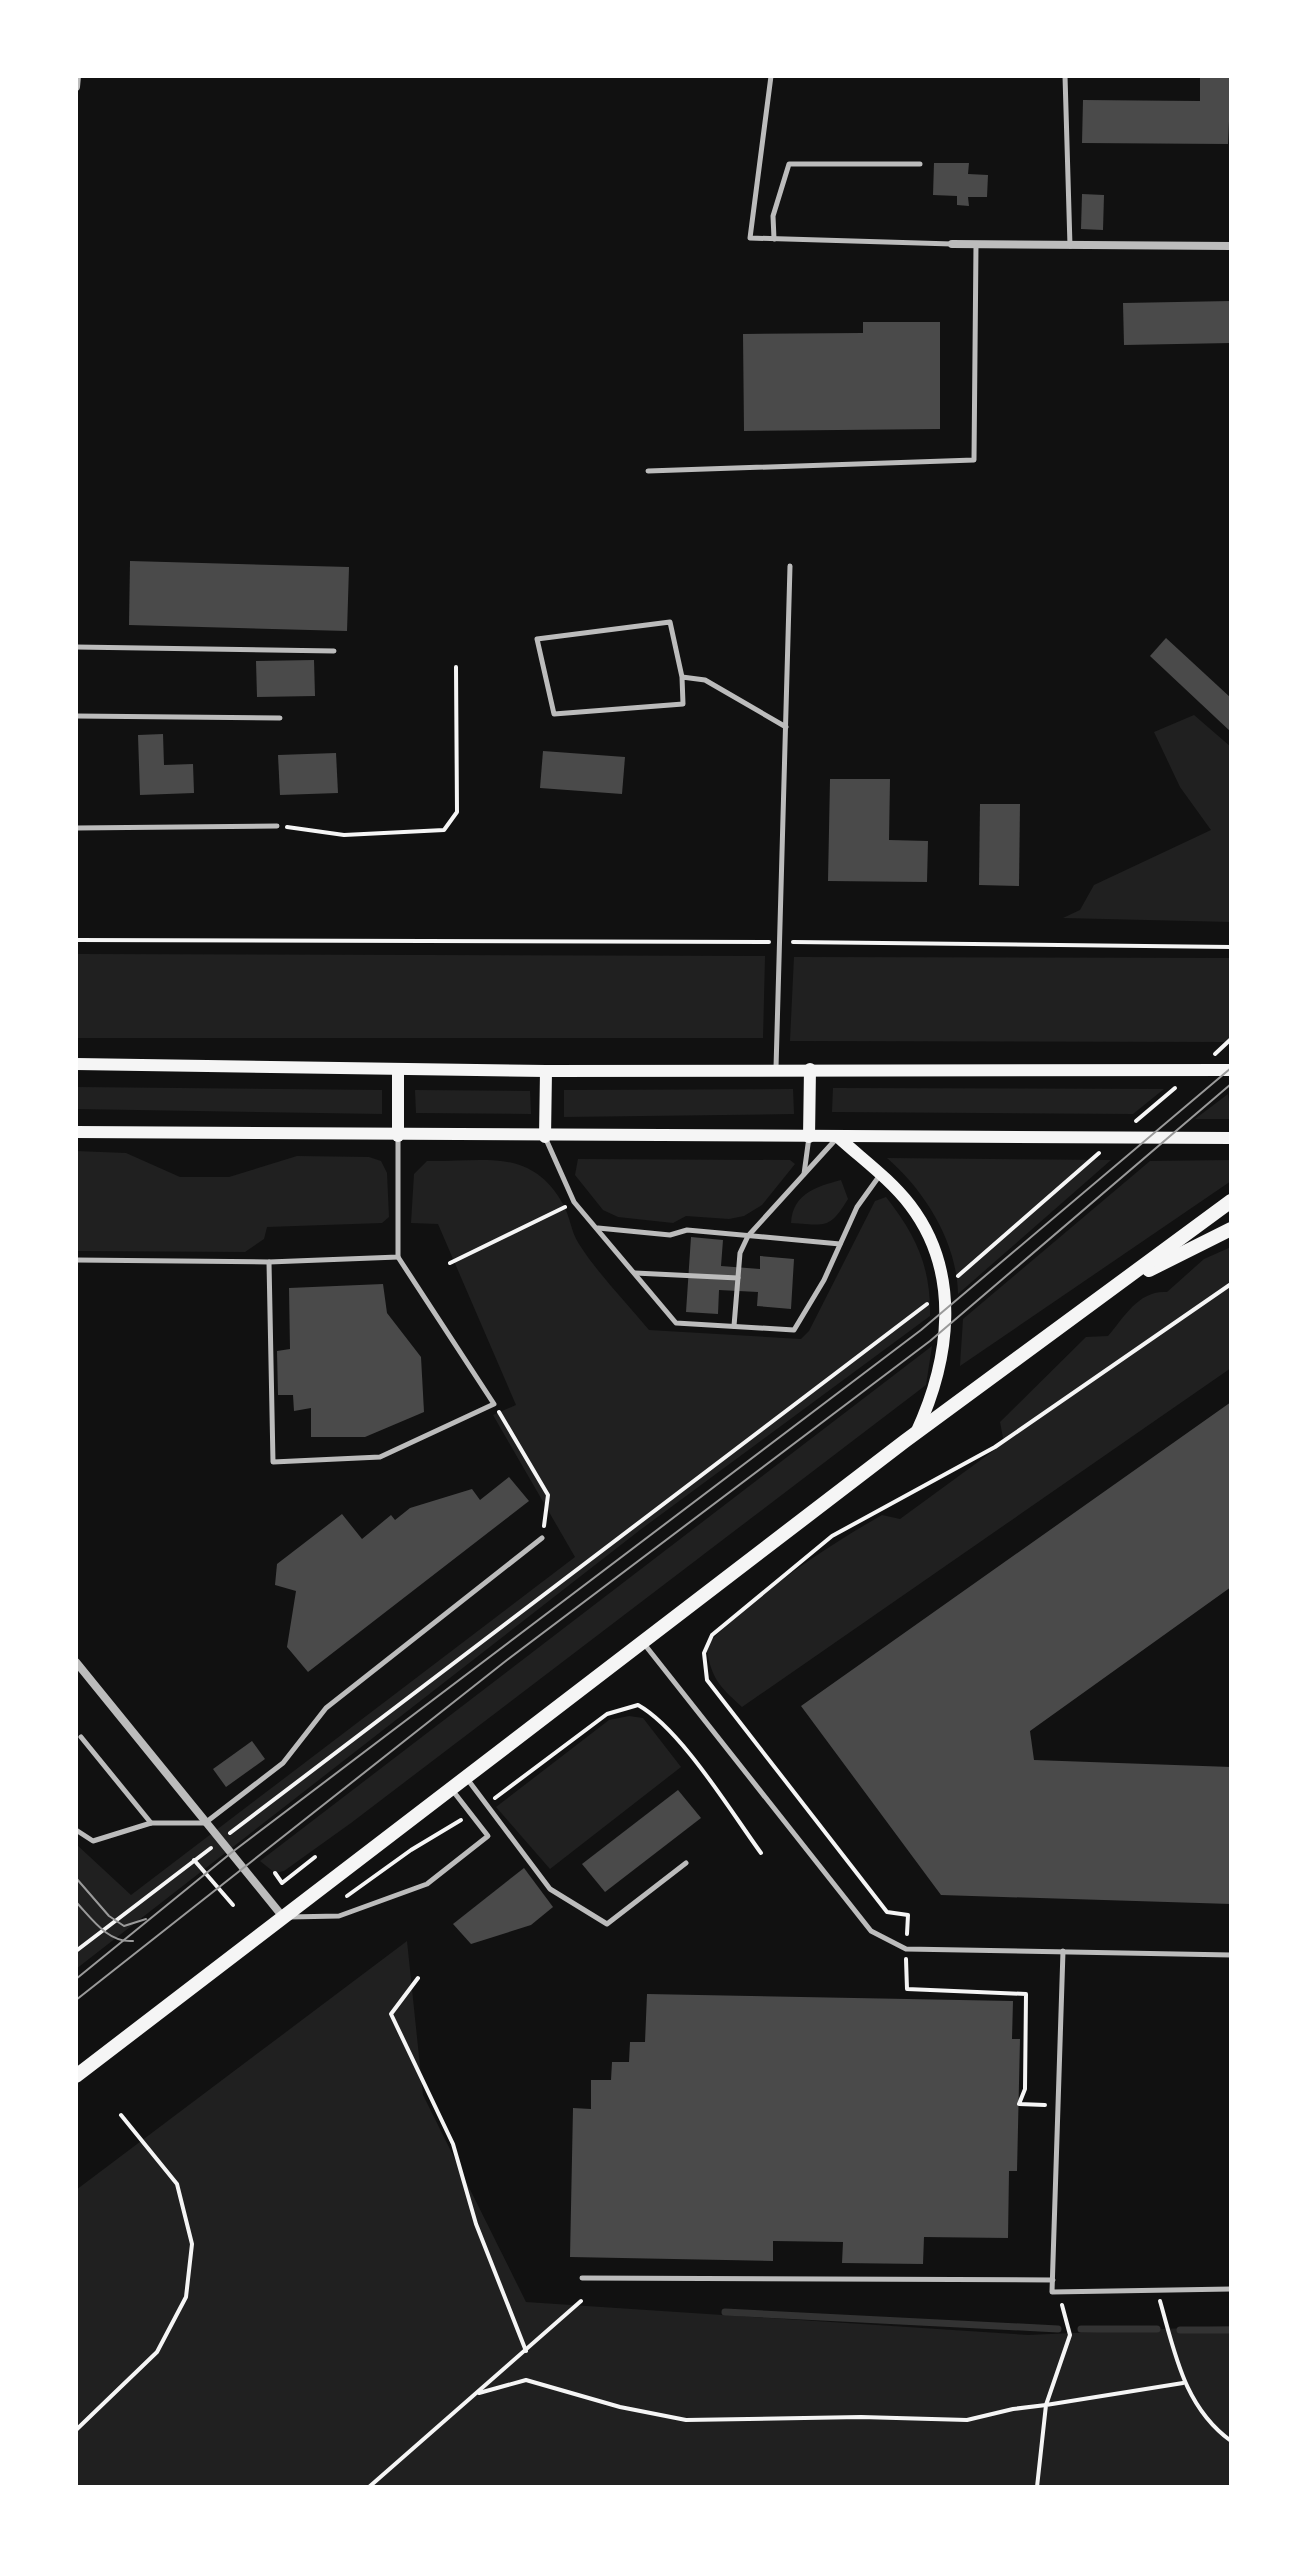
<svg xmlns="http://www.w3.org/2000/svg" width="1307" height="2563" viewBox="0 0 1307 2563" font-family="'PT Sans Narrow',sans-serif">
  <rect width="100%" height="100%" fill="#111"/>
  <!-- green -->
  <g fill="#202020">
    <path d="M1194,715L1231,747V922L1063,918L1080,910L1094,885L1211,830L1180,787L1154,732Z"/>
    <path d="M76,954L765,956L763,1038H76Z"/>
    <path d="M794,957L1231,958V1042L790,1041Z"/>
    <path d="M76,1087L382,1090V1114L76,1109Z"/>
    <path d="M833,1088L1164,1089L1133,1114L832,1112Z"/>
    <path d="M793,1089L794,1114L564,1117V1090Z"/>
    <path d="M415,1090L530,1091L531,1114L416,1113Z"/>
    <path d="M1228,1094L1231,1119H1195Z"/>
    <path d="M76,1151L126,1153L180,1177H229L297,1156L369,1157L381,1161L387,1173L389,1217L382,1223L267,1227L264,1239L245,1252L76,1251Z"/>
    <path d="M887,1158L1111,1160L958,1294C957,1242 925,1191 887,1158Z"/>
    <path d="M578,1159L790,1160L795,1164L762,1205L744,1216L729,1219L686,1216L673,1223L618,1217L603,1210L575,1175Z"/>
    <path d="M1231,1160V1181L960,1366L963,1319L1150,1161Z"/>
    <path d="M427,1161C484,1162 531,1147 563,1204C570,1216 571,1232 579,1244C598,1274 626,1302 649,1330L801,1339L809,1331L875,1201L886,1197C916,1235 931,1267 930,1316L640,1530L76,1969V1844L131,1895L575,1557L493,1415L516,1405L438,1224L411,1223L414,1174Z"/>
    <path d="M841,1180L848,1199C829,1230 826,1225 791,1223C793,1194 815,1187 841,1180Z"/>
    <path d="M1231,1247V1368L742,1707C718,1685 711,1678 706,1645C757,1594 819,1551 882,1515L900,1519L1004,1443L1000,1422L1086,1337L1108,1336C1125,1316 1139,1290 1167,1292L1204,1259Z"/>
    <path d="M932,1346L926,1385L351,1823L284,1871L275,1873L260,1861Z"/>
    <path d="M629,1716L643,1718L681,1767L550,1869L496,1807L609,1720Z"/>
    <path d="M407,1941L423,2095L526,2302L1028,2335L1231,2326V2487H76V2190Z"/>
  </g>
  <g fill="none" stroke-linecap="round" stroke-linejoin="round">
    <!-- stream -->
    <g stroke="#333" stroke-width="7">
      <path d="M725,2312L1058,2329"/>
      <path d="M1081,2329H1157"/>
      <path d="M1180,2330H1231"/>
    </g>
  </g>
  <!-- building -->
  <g fill="#4a4a4a">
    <path d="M1200,76H1231L1228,144L1082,143L1083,100L1200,101Z"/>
    <path d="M934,163H969L968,174L988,175L987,197H968L969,206L957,205V196L933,195Z"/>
    <path d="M1082,194L1104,195L1103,230L1081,229Z"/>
    <path d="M1231,301V343L1124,345L1123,303Z"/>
    <path d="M863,322H940V429L744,431L743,334L863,333Z"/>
    <path d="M130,561L349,567L347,631L129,625Z"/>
    <path d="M1166,638L1231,698V732L1150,656Z"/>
    <path d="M314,660L315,696L257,697L256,661Z"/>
    <path d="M163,734L164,765L193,764L194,793L140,795L138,735Z"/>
    <path d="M543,751L625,757L622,794L540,788Z"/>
    <path d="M336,753L338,793L280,795L278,755Z"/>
    <path d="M830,779H890L889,840L928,841L927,882L828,881Z"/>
    <path d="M980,804H1020L1019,886L979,885Z"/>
    <path d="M691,1237L723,1240L721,1266L760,1269V1256L794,1259L791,1309L757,1306L758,1292L719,1290L718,1314L686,1312Z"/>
    <path d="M383,1284L387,1313L421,1357L424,1412L365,1437H311V1408L294,1411L293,1395H278L277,1351L290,1349L289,1288Z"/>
    <path d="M1231,1402V1587L1030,1731L1034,1760L1231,1767V1904L941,1895L801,1706Z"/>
    <path d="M509,1477L529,1501L308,1672L287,1647L296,1591L275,1585L277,1564L342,1514L362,1539L391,1515L395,1520L410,1508L472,1489L480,1500Z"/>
    <path d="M252,1741L265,1759L226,1787L213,1769Z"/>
    <path d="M678,1790L701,1818L605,1892L582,1864Z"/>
    <path d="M524,1868L553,1907L531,1925L471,1944L453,1924Z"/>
    <path d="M647,1994L1013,2001L1012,2039H1020L1017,2171H1009L1008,2238L924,2237L923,2264L842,2263L843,2242L773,2241V2261L570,2257L573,2108L591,2109V2080H611L612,2062H629L630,2042H645Z"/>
  </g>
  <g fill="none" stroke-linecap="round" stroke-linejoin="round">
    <!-- path -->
    <g stroke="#f5f5f5" stroke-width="4">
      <path d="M287,827L344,835L444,830L457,812L456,667"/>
      <path d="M76,940L769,942"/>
      <path d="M793,942L1231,947"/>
      <path d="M1215,1054L1231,1039"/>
      <path d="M1136,1121L1175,1088"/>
      <path d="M450,1263L565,1207"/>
      <path d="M958,1276L1099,1153"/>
      <path d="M499,1412L548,1495L544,1526"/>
      <path d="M495,1798L607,1714L638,1705C681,1729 731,1812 761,1853"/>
      <path d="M230,1833L927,1304"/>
      <path d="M194,1860L233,1905"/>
      <path d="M275,1873L282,1883L315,1857"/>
      <path d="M347,1896L411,1850L461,1820"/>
      <path d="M907,1934L908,1915L887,1912L707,1680L704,1653L712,1635L832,1536L995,1447L1231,1284"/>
      <path d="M76,1951L211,1848"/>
      <path d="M906,1959L907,1989L1026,1994L1025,2089L1019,2104L1045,2105"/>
      <path d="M418,1978L391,2014L453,2144L476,2224L526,2351"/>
      <path d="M1160,2301C1175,2353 1184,2407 1231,2441"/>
      <path d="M479,2393L526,2380L620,2407L686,2420L861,2417L967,2420L1013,2409L1046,2405L1070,2335L1062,2305"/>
      <path d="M76,2430L157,2352L186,2297L192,2244L177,2184L121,2115"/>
      <path d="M369,2487L581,2301"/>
      <path d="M1037,2487L1046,2405L1183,2383"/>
    </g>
    <!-- service -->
    <g stroke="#bcbcbc" stroke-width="5">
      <path d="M771,76L750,238L952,244"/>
      <path d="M1065,76L1070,246"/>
      <path d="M774,239L773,216L789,164H920"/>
      <path d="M648,471L974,460L976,245"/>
      <path d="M76,647L334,651"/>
      <path d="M682,677L683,704L554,714L537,639L670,622L682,677L705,680L786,727"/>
      <path d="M76,716L280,718"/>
      <path d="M76,828L277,826"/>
      <path d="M776,1068L790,566"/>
      <path d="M545,1137L574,1202L676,1323L794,1330L824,1280L857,1207L880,1175"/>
      <path d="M804,1174L809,1137"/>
      <path d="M598,1228L670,1235L687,1230L840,1244"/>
      <path d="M76,1260L269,1262L398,1257V1136"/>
      <path d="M269,1262L273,1462L380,1457L494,1404L398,1257"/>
      <path d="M635,1273L738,1278"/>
      <path d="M734,1326L740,1253L748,1236L837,1138"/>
      <path d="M645,1645L871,1931L906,1949L1231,1955"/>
      <path d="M81,1737L151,1823"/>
      <path d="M468,1780L550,1889L607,1924L686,1863"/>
      <path d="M76,1830L93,1841L151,1823H205L283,1763L326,1708L542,1538"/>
      <path d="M289,1917L339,1916L427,1884L488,1836L453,1791"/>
      <path d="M1063,1951L1052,2292L1231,2289"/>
      <path d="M582,2278L1053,2280"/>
    </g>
    <!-- minor -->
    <g stroke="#bcbcbc" stroke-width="8">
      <path d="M76,87L77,76"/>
      <path d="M952,244L1231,246"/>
      <path d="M76,1662L283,1917"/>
    </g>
    <!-- secondary -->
    <g stroke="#f5f5f5" stroke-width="12">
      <path d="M76,1064L546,1071L1231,1070"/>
      <path d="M398,1069V1136"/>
      <path d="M76,1132L1231,1138"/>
      <path d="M545,1137L546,1071"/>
      <path d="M809,1137L810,1069"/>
      <path d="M838,1137C862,1159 890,1179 910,1205C962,1273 950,1360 916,1433"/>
    </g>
    <!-- primary -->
    <g stroke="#f5f5f5" stroke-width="14">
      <path d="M1149,1270L1231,1229"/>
      <path d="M76,2076L905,1441L1231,1201"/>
    </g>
    <!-- tram -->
    <g stroke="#9a9a9a" stroke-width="2">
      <path d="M76,1878L109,1916L124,1926L146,1919"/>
      <path d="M76,1902C92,1919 108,1943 133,1941"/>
      <path d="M76,1979L231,1853L921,1330L1231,1068"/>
      <path d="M76,2000L507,1660L930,1341L1231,1084"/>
    </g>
  </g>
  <!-- border -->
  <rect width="1307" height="2563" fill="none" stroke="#ffffff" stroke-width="156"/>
</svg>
